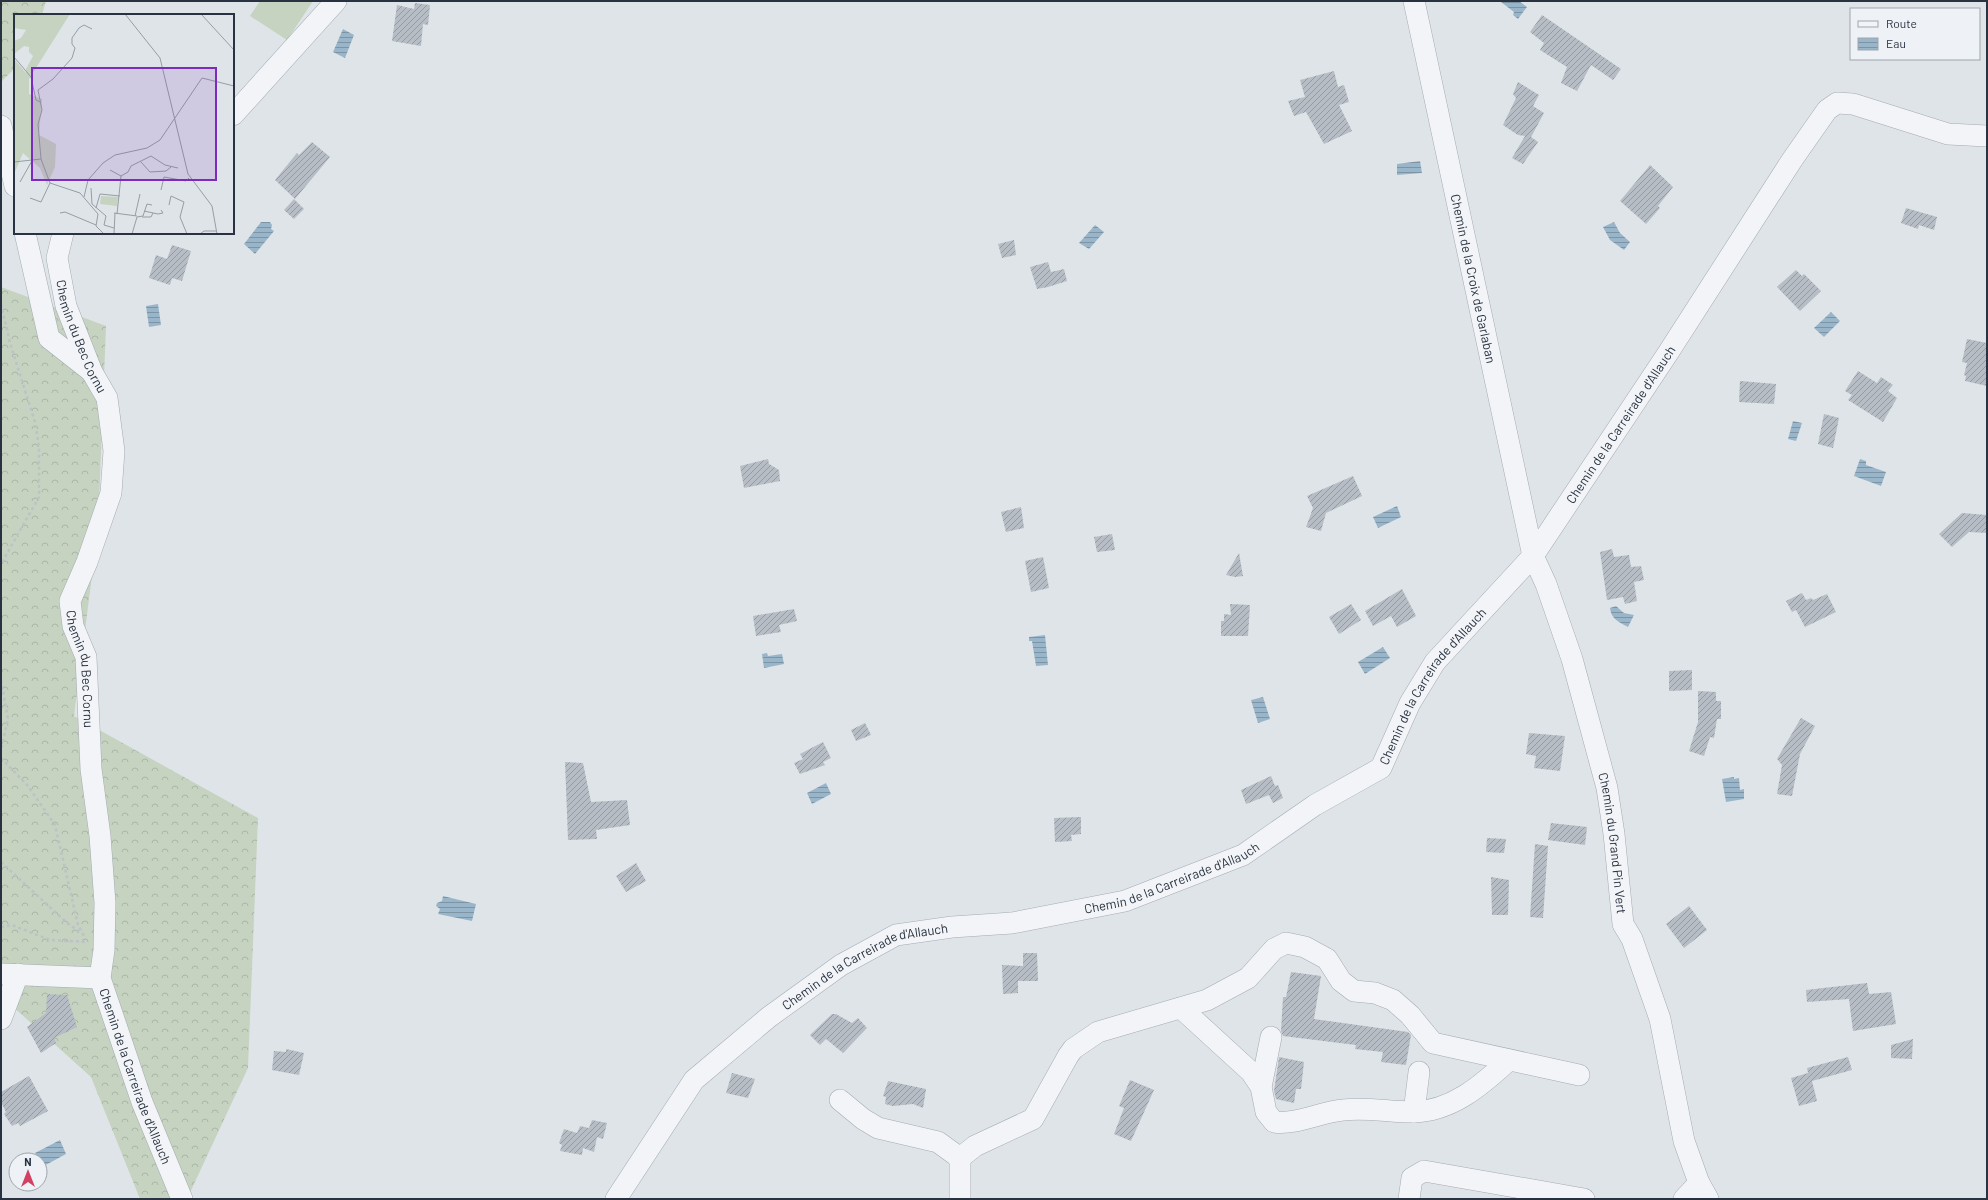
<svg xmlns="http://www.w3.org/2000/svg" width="1988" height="1200" viewBox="0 0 1988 1200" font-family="Barlow,sans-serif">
  <defs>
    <pattern id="forest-crowns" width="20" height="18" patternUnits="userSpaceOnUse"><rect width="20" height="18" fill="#c6d3c0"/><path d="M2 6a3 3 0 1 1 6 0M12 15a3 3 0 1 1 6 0" fill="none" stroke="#aab6a6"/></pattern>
    <pattern id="water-rules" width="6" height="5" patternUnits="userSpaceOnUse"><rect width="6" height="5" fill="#99b5ca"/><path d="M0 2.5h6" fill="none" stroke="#7d94a5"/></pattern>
    <pattern id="building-hatch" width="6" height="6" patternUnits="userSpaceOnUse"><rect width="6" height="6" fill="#b6bdc5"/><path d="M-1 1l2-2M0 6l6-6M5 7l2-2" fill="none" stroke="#949aa1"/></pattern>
  </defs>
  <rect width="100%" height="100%" fill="#dfe4e9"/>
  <!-- grass -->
  <path fill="#c6d3c0" d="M260,1H313L287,40L250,16Z"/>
  <!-- forest -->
  <g fill="url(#forest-crowns)">
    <path d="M1,1H46L42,15H15V68L1,82Z"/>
    <path d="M1,287L106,326L98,529L74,716L258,818L248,1068L187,1199H140L91,1077L1,996Z"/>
  </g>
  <!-- water -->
  <g fill="url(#water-rules)">
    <path d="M1502,1H1519L1527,7L1518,19L1513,15L1514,12L1501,2Z"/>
    <path d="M343,29L354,35L345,58L333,52Z"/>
    <path d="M1420,161L1422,173L1397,175V164Z"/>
    <path d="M261,222H270L272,225L271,229L274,231L255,254L244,244Z"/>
    <path d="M1614,222L1620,233L1630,242L1624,250L1610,240L1603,227Z"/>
    <path d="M1095,225L1104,232L1089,249L1079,243Z"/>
    <path d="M158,304L161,325L149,327L146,306Z"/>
    <path d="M1831,312L1840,321L1824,337L1814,328Z"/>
    <path d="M1793,421L1802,423L1796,441L1788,439Z"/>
    <path d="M1860,459L1866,461V465L1886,472L1881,486L1854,476Z"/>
    <path d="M1397,506L1401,517L1378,528L1373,517Z"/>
    <path d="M1616,606L1624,613L1634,615L1628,627C1619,622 1611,619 1610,608Z"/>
    <path d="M1045,635L1048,665L1036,666L1032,641H1029V637Z"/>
    <path d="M1383,647L1390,658L1365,674L1358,662Z"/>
    <path d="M767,653L768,656L782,654L784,664L764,668L762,654Z"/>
    <path d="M1263,697L1270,719L1258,723L1251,700Z"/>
    <path d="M1734,777V779L1739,778L1740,790L1744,789V799L1726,802L1722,779Z"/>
    <path d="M826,783L831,794L812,804L807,793Z"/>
    <path d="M443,896L476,904L472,921L438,914L440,909L436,906L437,903L442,901Z"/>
    <path d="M60,1140L66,1154L42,1167L35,1153Z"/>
  </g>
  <!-- building -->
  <g fill="url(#building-hatch)">
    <path d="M415,3L430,5L428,25L423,24L421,46L392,41L397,5L414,9Z"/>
    <path d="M1542,15L1621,69L1613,80L1591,65L1577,91L1561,83L1567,67L1540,50L1544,43L1530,32Z"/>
    <path d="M1334,71L1338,87L1344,85L1349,102L1339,105L1352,131L1324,144L1306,112L1294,116L1288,101L1305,97L1300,80Z"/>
    <path d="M1518,82L1539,95L1533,106L1544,113L1531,137L1538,142L1523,164L1512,158L1525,136L1518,135L1503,125L1516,98L1513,94Z"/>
    <path d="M312,142L330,157L295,199L275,180L297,153L299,155Z"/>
    <path d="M1650,165L1673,187L1658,206L1660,208L1646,224L1620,201Z"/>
    <path d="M294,199L304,209L294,219L284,210Z"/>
    <path d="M1906,208L1937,217L1934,230L1919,225L1918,229L1901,223Z"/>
    <path d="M1014,240L1016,255L1002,258L998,244Z"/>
    <path d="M172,245L191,251L182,281L172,278L170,285L149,278L156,255L167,259Z"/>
    <path d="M1048,262L1051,272L1064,269L1067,281L1048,287L1037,289L1030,267Z"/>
    <path d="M1796,270L1802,276L1804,274L1821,291L1800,311L1777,287Z"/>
    <path d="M1967,339L1987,343V386L1965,381L1966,376L1964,375L1967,363L1962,362Z"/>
    <path d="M1858,371L1877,383L1881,377L1893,385L1888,391L1897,398L1883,422L1848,400L1852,395L1845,391Z"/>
    <path d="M1740,381L1776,384L1774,404L1739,402Z"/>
    <path d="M1824,414L1839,418L1833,448L1818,444Z"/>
    <path d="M768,459L769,464L779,470L780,481L744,488L740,466Z"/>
    <path d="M1353,476L1362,496L1326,513L1321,531L1306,527L1313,508L1307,496Z"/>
    <path d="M1021,507L1024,528L1006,532L1001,512Z"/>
    <path d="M1962,513L1987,515V533L1969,532L1952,547L1939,534Z"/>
    <path d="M1112,534L1115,550L1097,552L1094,537Z"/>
    <path d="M1612,549L1614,557L1629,555L1631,567L1641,566L1644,580L1634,582L1637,601L1625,604L1623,597L1607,600L1600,552Z"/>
    <path d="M1239,553L1243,576L1235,577L1226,575Z"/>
    <path d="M1043,557L1049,588L1031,592L1025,561Z"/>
    <path d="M1402,589L1416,616L1397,627L1391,616L1373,626L1365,611Z"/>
    <path d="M1802,593L1806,600L1811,598L1813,600L1827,594L1836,612L1805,627L1796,610L1792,612L1786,601Z"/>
    <path d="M1230,604L1250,605L1248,636H1221V621H1224V614L1231,615Z"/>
    <path d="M1351,604L1361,620L1339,634L1329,617Z"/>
    <path d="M794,609L797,621L779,625L781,632L756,636L753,616Z"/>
    <path d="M1692,670V690L1669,691V671Z"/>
    <path d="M1698,691L1716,692V701H1721V719H1717L1714,738L1710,737L1704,756L1689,751L1698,722Z"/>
    <path d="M1801,718L1815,726L1800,754L1792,796L1777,794L1782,765L1777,759Z"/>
    <path d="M865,723L871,735L856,741L851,730Z"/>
    <path d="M1529,733L1565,736L1560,771L1534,768L1536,756L1526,754Z"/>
    <path d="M823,742L831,758L823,762L825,765L800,774L794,763L803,759L800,754Z"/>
    <path d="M565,762L583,763L591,802L627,800L630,825L596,830L597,839L568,840Z"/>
    <path d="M1271,776L1275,786L1278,785L1283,798L1273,803L1269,795L1246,804L1241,790Z"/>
    <path d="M1081,817V834L1071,835L1072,841L1055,842L1054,818Z"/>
    <path d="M1551,823L1587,827L1585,845L1548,840Z"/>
    <path d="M1487,838L1506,839L1504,853L1486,852Z"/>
    <path d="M1535,844L1548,846L1543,918L1530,917Z"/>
    <path d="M636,863L646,881L626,892L616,876Z"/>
    <path d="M1491,877L1509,880L1508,915H1492Z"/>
    <path d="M1689,906L1707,930L1684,948L1666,924Z"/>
    <path d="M1023,953H1037L1038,981H1018V993L1003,994L1002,965L1023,966Z"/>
    <path d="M1291,972L1321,976L1314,1019L1408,1032L1411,1035L1406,1065L1381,1062L1383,1052L1355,1049L1356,1045L1283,1036L1281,1031L1283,997H1286Z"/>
    <path d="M1867,983L1869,994L1891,992L1896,1024L1853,1031L1849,999L1807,1002L1806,990Z"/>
    <path d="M47,994L67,995L77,1027L54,1038L56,1043L41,1053L27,1027L46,1013Z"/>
    <path d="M832,1014H836L852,1023L858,1018L867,1028L843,1053L826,1039L820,1045L810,1035Z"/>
    <path d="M1913,1039L1912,1059L1891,1058V1045Z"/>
    <path d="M286,1049L304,1053L299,1075L272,1070L274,1051L286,1052Z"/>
    <path d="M1279,1057L1304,1062L1301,1089H1296L1294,1103L1276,1099L1274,1091Z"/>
    <path d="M1848,1057L1852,1070L1812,1081L1817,1101L1799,1106L1791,1078L1808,1073L1807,1068Z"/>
    <path d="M732,1073L755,1079L748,1098L726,1093Z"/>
    <path d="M29,1076L48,1111L20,1126L18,1123L12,1126L4,1114L6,1112L1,1102V1092Z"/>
    <path d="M1130,1080L1154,1090L1131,1141L1114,1134L1124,1108L1119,1106Z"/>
    <path d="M888,1081L926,1089L923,1108L913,1104L893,1106L885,1104L886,1097L883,1096Z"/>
    <path d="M592,1120L607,1123L603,1139L597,1137L594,1152L583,1148L582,1155L560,1151L562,1145L559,1143L564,1129L577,1133L580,1126L589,1128Z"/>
  </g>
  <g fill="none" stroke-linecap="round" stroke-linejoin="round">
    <!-- minor casing -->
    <g stroke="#a4abb3" stroke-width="22">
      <g id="minor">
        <path id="s1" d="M1414,1L1533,556L1546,584L1572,659L1607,788L1614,834L1623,924L1632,939L1660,1019L1684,1141L1699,1183L1708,1199"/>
        <path d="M233,115L336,1"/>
        <path d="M1,126L15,186"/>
        <path d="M25,233L49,338L91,371"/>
        <path id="s2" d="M63,233L57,258L66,306L92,372L107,398L114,451L111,493L87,562L70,601L73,626L86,657L91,769L100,836L105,903L104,950L100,978L142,1102L182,1199"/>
        <path d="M1,974L100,978"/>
        <path d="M1181,1008L1251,1072L1261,1087L1266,1112L1274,1122C1297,1125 1320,1112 1343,1110C1366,1107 1389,1112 1412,1112C1451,1112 1482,1085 1509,1060"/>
        <path d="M1,1019L18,974"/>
        <path d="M1261,1087L1271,1037"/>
        <path d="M840,1100L863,1119L878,1128L938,1142L960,1158"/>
        <path d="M1414,1112L1419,1072"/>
        <path id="s3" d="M616,1199L694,1080L769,1017L841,965L896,935L952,927L1012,923L1125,901L1243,855L1315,805L1381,768L1410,703L1435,662L1533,556L1668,353L1792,160L1827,110L1837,103L1853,104L1948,134L1987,136"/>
        <path d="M960,1199V1158L975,1146L1033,1119L1068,1056L1073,1049L1098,1032L1207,1000L1248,978L1274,949L1286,943L1305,947L1327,959L1341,981L1354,991L1375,993L1393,1000L1410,1015L1433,1043L1579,1075"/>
        <path d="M1409,1199L1412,1178L1424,1171L1584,1199"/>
        <path d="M1684,1199L1699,1183"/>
      </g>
    </g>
    <!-- path -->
    <g stroke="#bdc2c7" stroke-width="2.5" stroke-dasharray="3 3" stroke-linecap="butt">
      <path d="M1,304L10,343L35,422L39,447V497L1,564"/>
      <path d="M1,680L8,719L1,750"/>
      <path d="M1,758L28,786L55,825L78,925L85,938"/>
      <path d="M1,862L66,922L81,933"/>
      <path d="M1,927L12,925L50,940L88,942"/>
    </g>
    <!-- minor -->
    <use href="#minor" stroke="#f2f4f7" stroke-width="21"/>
  </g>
  <g text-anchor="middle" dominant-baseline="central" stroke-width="4" stroke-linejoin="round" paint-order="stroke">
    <!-- street labels -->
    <g font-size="13" fill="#283240" stroke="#eef2f6">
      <text stroke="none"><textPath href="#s1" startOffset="284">Chemin de la Croix de Garlaban</textPath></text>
      <text stroke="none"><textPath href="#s2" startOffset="108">Chemin du Bec Cornu</textPath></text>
      <text stroke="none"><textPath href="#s3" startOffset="1335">Chemin de la Carreirade d'Allauch</textPath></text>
      <text stroke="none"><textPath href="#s2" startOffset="456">Chemin du Bec Cornu</textPath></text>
      <text stroke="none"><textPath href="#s3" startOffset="1011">Chemin de la Carreirade d'Allauch</textPath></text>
      <text stroke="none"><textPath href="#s1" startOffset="867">Chemin du Grand Pin Vert</textPath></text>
      <text stroke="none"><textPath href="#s3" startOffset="675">Chemin de la Carreirade d'Allauch</textPath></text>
      <text stroke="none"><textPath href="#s3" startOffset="351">Chemin de la Carreirade d'Allauch</textPath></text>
      <text stroke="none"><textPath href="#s2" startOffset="872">Chemin de la Carreirade d'Allauch</textPath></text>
    </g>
  </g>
  <!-- overview -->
  <g transform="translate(14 14)">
    <rect width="220" height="220" fill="#dfe4e9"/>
    <path d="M87,182L104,183L103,192L86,190Z" fill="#c6d3c0"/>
    <path d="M0,0H56L15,65V80L28,85L25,121L42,130L41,153L33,171L26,154L9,139L0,160V45L12,59V55L19,42L15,38V33L10,32L0,40V27L7,24L12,16L0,14Z" fill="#c6d3c0"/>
    <path fill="none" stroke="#969da5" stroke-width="1" d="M111,0L146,44L174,160L198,192L203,220M187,0L220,36M78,15L70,11L65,14L58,24V30L61,34L58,44L39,65L24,76L28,96L24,110L27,145L36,169L66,179L84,200L82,212L90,220M0,43L17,63L22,86L26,88M0,148L27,145M127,148L136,158L152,157L157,153M96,156L107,162M6,168L19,145M77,174L78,190L92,202L90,211L100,214M147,176L150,163L172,167L175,164M70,183L74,166L89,149L101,141L133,134L146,126L188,64L220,72M16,184L27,188L36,169M155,191L157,182L170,188L166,203L173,220M82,194L86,180L106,182M130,197L144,200L149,199L147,196M46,199L51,198L82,211M100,199L123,202M103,200L107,162L114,158L117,152L137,142L151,151L164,154M121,202L126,180M128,203H137L139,199M100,220L101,199M118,220L123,203L129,202L133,190L138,191M186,220L190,217H202"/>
    <path fill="#7b2cbf" fill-opacity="0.15" stroke="#7b2cbf" stroke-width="2" d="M18,54H202V166H18Z"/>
    <rect width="220" height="220" fill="none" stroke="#283240" stroke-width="2"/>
  </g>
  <!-- border -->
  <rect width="1988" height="1200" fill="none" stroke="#283240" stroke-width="4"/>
  <!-- legend -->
  <rect x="1850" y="8" width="130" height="52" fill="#eef2f6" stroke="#9fa5ad"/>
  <rect x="1858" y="21" width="20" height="6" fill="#f2f4f7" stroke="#9fa5ad"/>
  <text x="1886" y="28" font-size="12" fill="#283240">Route</text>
  <rect x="1858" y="38" width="20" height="12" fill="url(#water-rules)" stroke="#9fa5ad"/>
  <text x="1886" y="48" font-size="12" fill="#283240">Eau</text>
  <!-- north arrow -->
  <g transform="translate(28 1172)"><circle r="19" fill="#eef2f6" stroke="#9fa5ad"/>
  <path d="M0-3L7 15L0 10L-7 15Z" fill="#d14162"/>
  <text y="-6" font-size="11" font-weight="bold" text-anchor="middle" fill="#283240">N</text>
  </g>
</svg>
